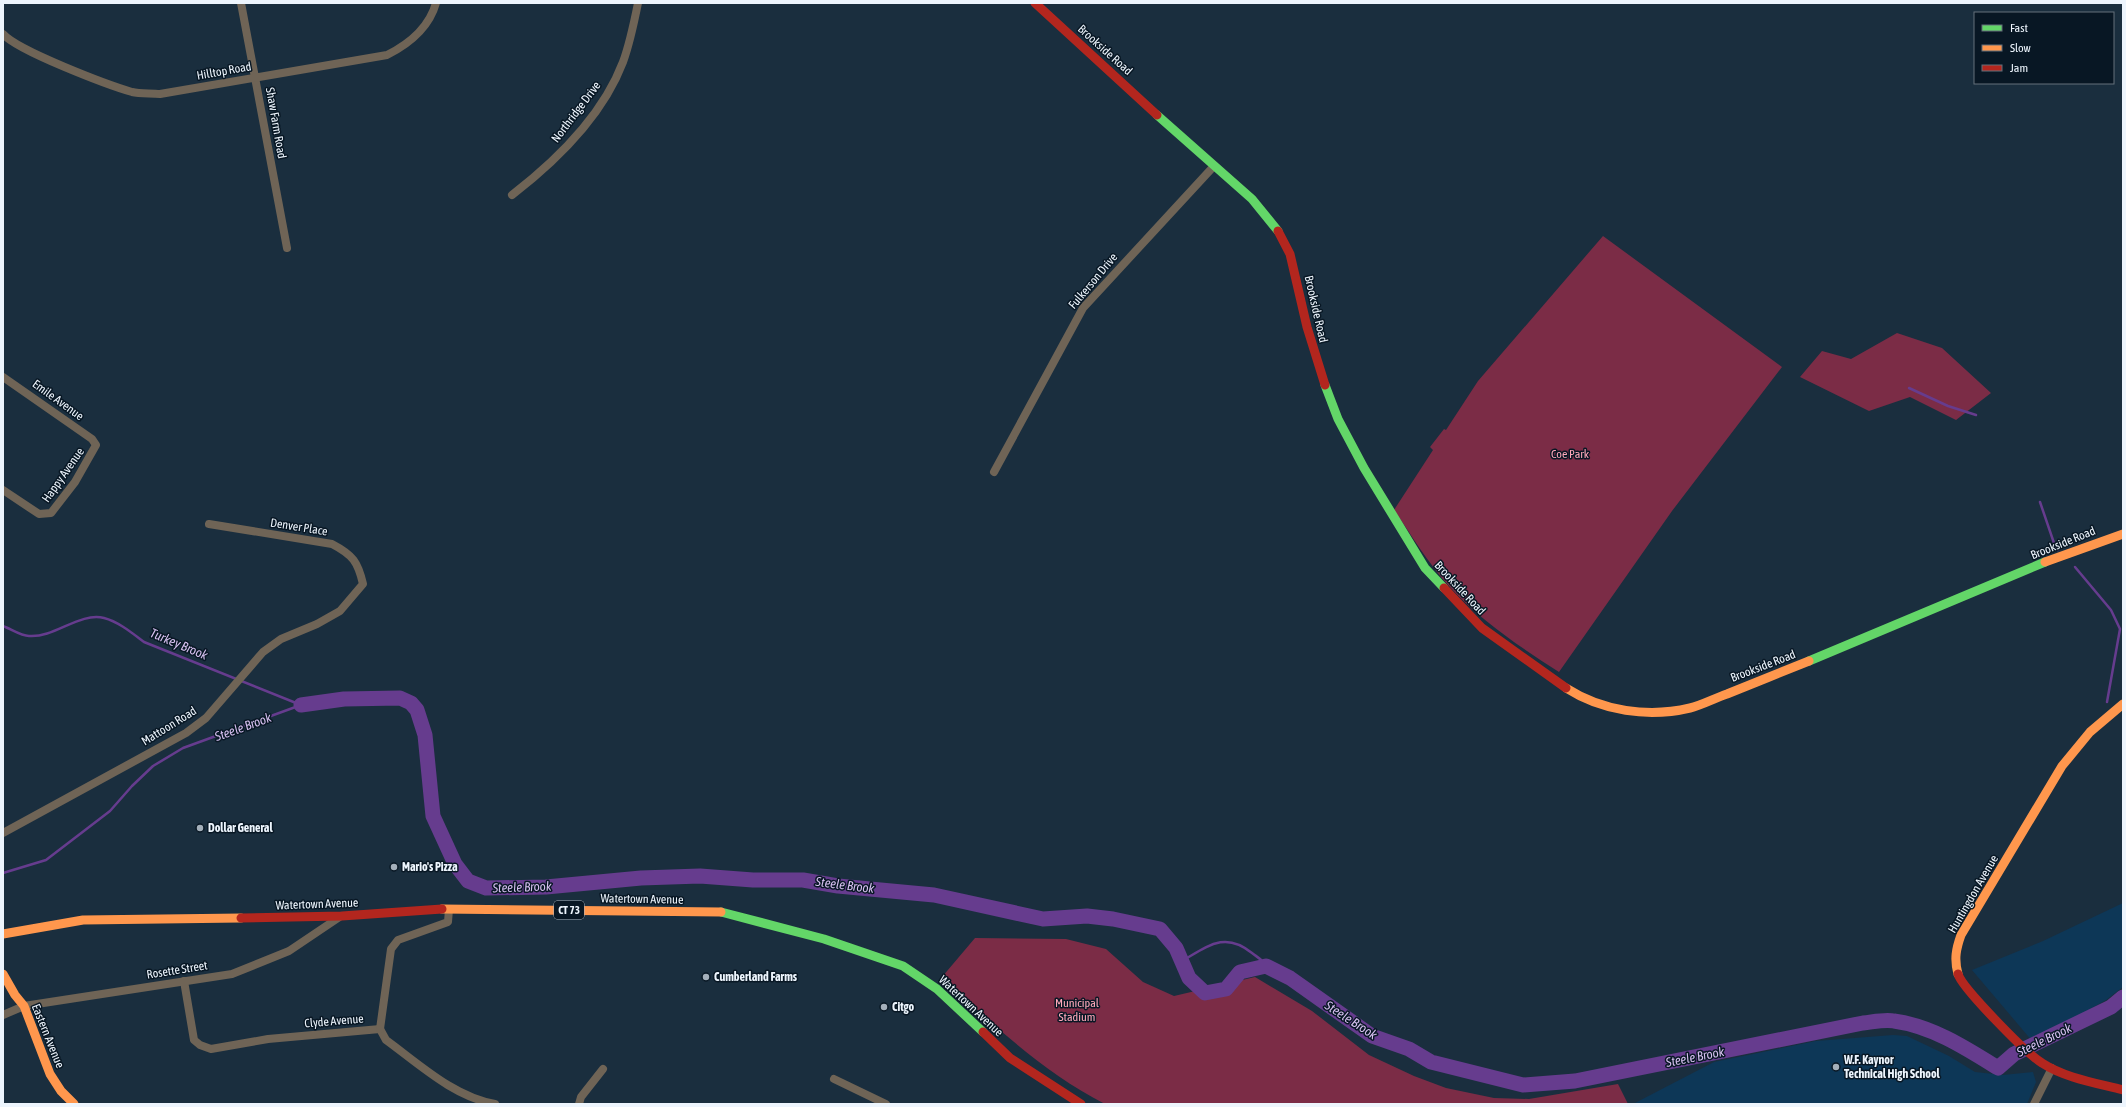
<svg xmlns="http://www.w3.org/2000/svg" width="2126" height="1107" viewBox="0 0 2126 1107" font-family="'Asap Condensed',sans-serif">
  <rect width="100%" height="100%" fill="#1a2e3e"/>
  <!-- built -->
  <g fill="#0d3757">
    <path d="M2123,903V987L2106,1000L2033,1042L1972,970L2043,941Z"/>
    <path d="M1893,1035L1907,1036L1949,1056L1975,1072L2003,1075L2033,1072L2036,1082L2027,1104H1633L1714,1062L1816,1041Z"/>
  </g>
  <!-- green -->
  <g fill="#7b2c46">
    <path d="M1603,236L1782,367L1672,511L1559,672C1520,647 1481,621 1449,586C1428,563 1412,536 1394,510L1433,450L1430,447L1444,429L1446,430L1478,381Z"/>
    <path d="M1897,333L1942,348L1991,393L1956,420L1910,397L1869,411L1800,377L1822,351L1851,359Z"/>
    <path d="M975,938L1066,939L1106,949L1143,982L1174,996L1255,977L1312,1011L1369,1055L1414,1076L1446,1088L1494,1098L1529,1099L1618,1084L1628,1104H1105C1043,1072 993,1025 942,977Z"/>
  </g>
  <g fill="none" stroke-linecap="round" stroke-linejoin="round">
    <!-- stream -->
    <g stroke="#663c8e" stroke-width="2.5">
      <path d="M1909,388L1948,406L1976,415"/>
      <path d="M2040,502L2055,546L2058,550"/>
      <path d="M2075,567L2111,610L2120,629L2107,702"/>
      <path d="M3,626C11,629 21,636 29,636C55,638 79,612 104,618C119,622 132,633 144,642L301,705"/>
      <path d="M3,873L46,860L110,811L132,786L153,766L183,748L301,705"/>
      <path d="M1182,961C1208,946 1225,931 1252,953C1257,957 1263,960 1266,966"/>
    </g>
    <!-- river -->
    <path stroke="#663c8e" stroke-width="15" d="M301,705L344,699L400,698L411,703L417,710L425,735L433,816L455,864L468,881L486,888L546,887L641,878L700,876L753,880H803L838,886L934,895L1043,919L1087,916L1113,919L1160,929L1176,948L1189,978L1205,993L1226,989L1240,972L1266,966L1290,978L1372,1036L1409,1049L1431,1062L1523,1085L1575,1081L1863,1023C1873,1022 1885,1019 1894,1021C1932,1026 1966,1048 1998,1068L2014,1054L2111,1007L2123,997"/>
    <!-- street -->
    <g stroke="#6f6456" stroke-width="8">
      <path d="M241,3L287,248"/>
      <path d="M3,34C18,51 108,85 132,92C140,94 151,93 160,94L387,55C409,44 429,28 436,3"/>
      <path d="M512,195C556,161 603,115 623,62C630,43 634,23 638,3"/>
      <path d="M3,377L92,439L96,445L75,482L51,513L39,514L3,490"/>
      <path d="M994,472L1083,308L1214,166"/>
      <path d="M3,833L186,733L206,718L263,652L281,639L317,624L340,611L363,584C358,562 353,555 332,544L209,524"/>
      <path d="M184,981L194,1040L200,1045L211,1049L268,1039L380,1029L386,1040C419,1064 454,1097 495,1104"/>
      <path d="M3,1015L24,1006L232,974L289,951L341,916"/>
      <path d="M380,1029L391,949L398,940L448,922L449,909"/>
      <path d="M834,1079L886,1104"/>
      <path d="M579,1104L581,1097L603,1069"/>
      <path d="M2034,1104L2052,1068"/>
    </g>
    <!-- fast -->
    <g stroke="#63d668" stroke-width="9">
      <path d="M1157,115L1252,199L1278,231"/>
      <path d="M1325,385L1338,419L1364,468L1425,568L1444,588"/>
      <path d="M1809,661L2045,562"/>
      <path d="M721,912L824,939L903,966L937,989L983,1032"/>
    </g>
    <!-- slow -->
    <g stroke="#ff974d" stroke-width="9">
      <path d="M2045,562L2123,534"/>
      <path d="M1566,688C1602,711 1648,718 1690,708C1702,705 1715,698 1727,694C1754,683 1782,672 1809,661"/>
      <path d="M442,909L721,912"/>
      <path d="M3,934L83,920L241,918"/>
      <path d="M3,974L15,995L24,1006L50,1074L61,1091L74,1104"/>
      <path d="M1958,974C1954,959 1956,949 1961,935L2062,766L2090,732L2123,704"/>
    </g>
    <!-- jam -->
    <g stroke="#b3261e" stroke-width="9">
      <path d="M1035,3L1157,115"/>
      <path d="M1278,231L1290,254L1307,327L1325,385"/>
      <path d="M1444,588L1482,628L1566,688"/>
      <path d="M241,918L342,916L442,909"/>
      <path d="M1958,974C1962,988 2028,1055 2042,1063C2065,1078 2096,1083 2123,1090"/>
      <path d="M983,1032L1010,1058L1081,1104"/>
    </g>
  </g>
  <!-- markers -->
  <g fill="#a3afba" stroke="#081724" stroke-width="1.5">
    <circle cx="200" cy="828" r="4"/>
    <circle cx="394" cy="867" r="4"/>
    <circle cx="706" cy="977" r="4"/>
    <circle cx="884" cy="1007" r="4"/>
    <circle cx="1836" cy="1067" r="4"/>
  </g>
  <g text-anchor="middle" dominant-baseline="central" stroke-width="3" stroke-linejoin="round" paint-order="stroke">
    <!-- shield labels -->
    <rect fill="#081724" stroke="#a8b2bc" stroke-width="1" x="554" y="901" width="30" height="18" rx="3"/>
    <g font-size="11" font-weight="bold" fill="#edf5fd">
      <text x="569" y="910">CT 73</text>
    </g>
    <!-- street labels -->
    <g font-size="12" fill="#edf5fd" stroke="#081724">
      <text transform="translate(1105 50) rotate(42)">Brookside Road</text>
      <text transform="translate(224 71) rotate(-10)">Hilltop Road</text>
      <text transform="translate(576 112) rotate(-53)">Northridge Drive</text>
      <text transform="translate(276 123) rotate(80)">Shaw Farm Road</text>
      <text transform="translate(1093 281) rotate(-50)">Fulkerson Drive</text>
      <text transform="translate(1316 309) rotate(77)">Brookside Road</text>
      <text transform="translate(58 400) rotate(36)">Emile Avenue</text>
      <text transform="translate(63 475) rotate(-55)">Happy Avenue</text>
      <text transform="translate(299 527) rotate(9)">Denver Place</text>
      <text transform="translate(2063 543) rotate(-22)">Brookside Road</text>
      <text transform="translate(1460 588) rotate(47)">Brookside Road</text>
      <text transform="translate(1763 666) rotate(-21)">Brookside Road</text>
      <text transform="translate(169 726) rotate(-32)">Mattoon Road</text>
      <text transform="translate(1973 894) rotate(-60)">Huntingdon Avenue</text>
      <text transform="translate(642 899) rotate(1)">Watertown Avenue</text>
      <text transform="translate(317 904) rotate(-2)">Watertown Avenue</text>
      <text transform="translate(177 970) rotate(-9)">Rosette Street</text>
      <text transform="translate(971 1006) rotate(43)">Watertown Avenue</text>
      <text transform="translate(334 1021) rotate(-5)">Clyde Avenue</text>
      <text transform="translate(48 1036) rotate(68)">Eastern Avenue</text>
    </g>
    <!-- park labels -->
    <g font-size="12" fill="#ffa8ba" stroke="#081724">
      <text x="1570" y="454">Coe Park</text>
      <text x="1077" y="1003">Municipal<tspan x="1077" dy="14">Stadium</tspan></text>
    </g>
    <!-- poi labels -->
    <g font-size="12" font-weight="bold" fill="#edf5fd" stroke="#081724" text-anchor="start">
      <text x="208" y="828">Dollar General</text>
      <text x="402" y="867">Mario's Pizza</text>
      <text x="714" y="977">Cumberland Farms</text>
      <text x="892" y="1007">Citgo</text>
      <text x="1844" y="1060">W.F. Kaynor<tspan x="1844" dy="14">Technical High School</tspan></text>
    </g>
    <!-- water labels -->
    <g font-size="13" font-style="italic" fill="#d7c0f0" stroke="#081724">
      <text transform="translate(179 644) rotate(23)">Turkey Brook</text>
      <text transform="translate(243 727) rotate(-20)">Steele Brook</text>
      <text transform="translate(845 885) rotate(7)">Steele Brook</text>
      <text transform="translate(522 887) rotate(-2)">Steele Brook</text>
      <text transform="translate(1351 1020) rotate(33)">Steele Brook</text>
      <text transform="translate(2044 1040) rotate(-26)">Steele Brook</text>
      <text transform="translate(1695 1057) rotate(-11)">Steele Brook</text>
    </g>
  </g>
  <!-- border -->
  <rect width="2126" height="1107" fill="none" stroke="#edf5fd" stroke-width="8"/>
  <!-- legend -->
  <rect x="1974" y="12" width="140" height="72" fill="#081724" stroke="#64707b"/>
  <rect x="1982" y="25" width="20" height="6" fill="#63d668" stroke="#64707b"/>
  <text x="2010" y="32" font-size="12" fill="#edf5fd">Fast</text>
  <rect x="1982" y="45" width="20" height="6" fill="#ff974d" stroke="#64707b"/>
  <text x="2010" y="52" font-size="12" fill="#edf5fd">Slow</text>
  <rect x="1982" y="65" width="20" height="6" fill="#b3261e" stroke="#64707b"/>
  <text x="2010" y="72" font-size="12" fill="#edf5fd">Jam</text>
</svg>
